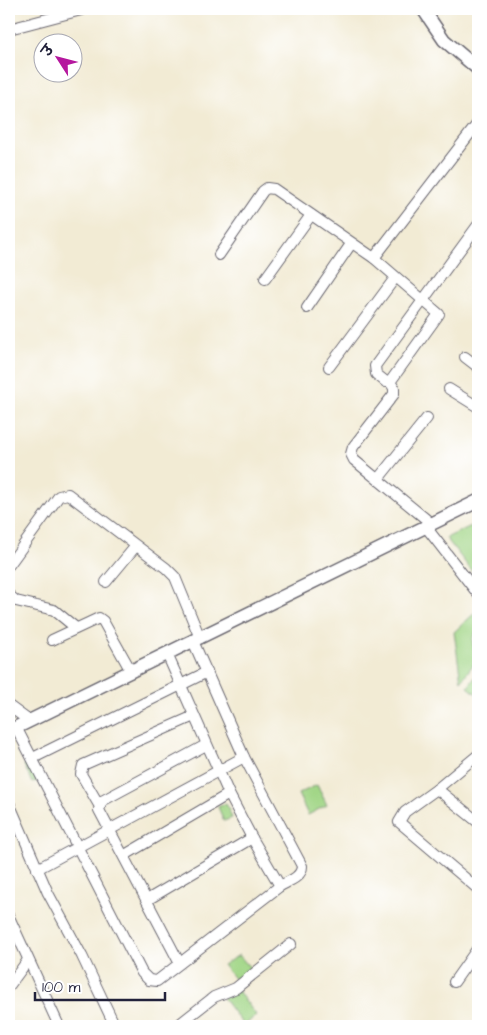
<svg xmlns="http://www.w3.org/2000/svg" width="487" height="1035" viewBox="0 0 487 1035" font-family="'Architects Daughter','Playpen Sans Deva',sans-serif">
  <rect width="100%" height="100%" fill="#fff"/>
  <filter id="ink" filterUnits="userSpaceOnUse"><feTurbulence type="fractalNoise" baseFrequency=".02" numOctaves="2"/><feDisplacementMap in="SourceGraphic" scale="10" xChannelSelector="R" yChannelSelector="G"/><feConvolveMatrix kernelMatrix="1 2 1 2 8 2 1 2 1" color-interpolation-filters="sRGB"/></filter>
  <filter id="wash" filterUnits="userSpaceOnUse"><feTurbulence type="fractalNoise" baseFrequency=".0096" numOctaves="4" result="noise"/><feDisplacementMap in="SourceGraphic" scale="20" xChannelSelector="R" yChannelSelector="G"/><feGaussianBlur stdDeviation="1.12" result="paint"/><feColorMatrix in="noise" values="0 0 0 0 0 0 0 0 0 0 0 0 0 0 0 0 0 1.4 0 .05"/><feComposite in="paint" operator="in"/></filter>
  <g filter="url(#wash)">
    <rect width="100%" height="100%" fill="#f2ebd4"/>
    <!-- green -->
    <g fill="#a0d585" stroke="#617c60">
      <path d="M471,526L478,538V579L446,538Z"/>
      <path d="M478,610V630C467,641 475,647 478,658L461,681L454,632Z"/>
      <path d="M478,673V695L468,687Z"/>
      <path d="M32,761L41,779L32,783L24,765Z"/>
      <path d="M317,785L327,805L308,815L298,794Z"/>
      <path d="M226,803L232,818L224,821L218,807Z"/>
      <path d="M239,955L252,970L236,981L223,965Z"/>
      <path d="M238,991L256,1015L244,1026L223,998Z"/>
    </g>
  </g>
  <g filter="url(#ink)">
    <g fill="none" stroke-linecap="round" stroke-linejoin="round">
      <!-- minor casing -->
      <g stroke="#6b6871" stroke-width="12">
        <g id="minor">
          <path d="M9,29L85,9"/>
          <path d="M219,255L263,191L267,188L274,189L374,258L439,314L390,382H386L376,374L375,366L478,225"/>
          <path d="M374,258L478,123"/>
          <path d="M265,279L311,215"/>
          <path d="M307,308L351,244"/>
          <path d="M465,357L478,367"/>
          <path d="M329,367L395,278"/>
          <path d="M390,382L394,388V394L353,447L351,454L354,460L432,524"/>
          <path d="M449,389L478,407"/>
          <path d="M378,479L427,418"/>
          <path d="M426,527L478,594"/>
          <path d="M9,565L59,496L68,494L166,568L175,577L200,638"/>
          <path d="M106,582L135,547"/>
          <path d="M9,595L16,601L54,610L76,628"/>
          <path d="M52,640L99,618L103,621L131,671"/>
          <path d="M167,654L229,794L252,838L280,886"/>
          <path d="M9,706L28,720"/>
          <path d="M16,727L142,973L149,980L157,981L280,886C289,881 302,877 302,866L244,757L193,641"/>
          <path d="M478,755L437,789L405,812L399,822L478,889"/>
          <path d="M33,758L207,672"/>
          <path d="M437,789L478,822"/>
          <path d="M9,803L48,893L82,956L115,1026"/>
          <path d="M99,805L81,774L83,765L194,716"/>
          <path d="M125,855L229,794"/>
          <path d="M37,869L244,757"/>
          <path d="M147,900L252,838"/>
          <path d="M9,917L59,1026"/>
          <path d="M179,962L99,810L102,801L206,745"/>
          <path d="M454,982L478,948"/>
          <path d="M9,986L28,960"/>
          <path d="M177,1026L214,997L236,988L291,944"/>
        </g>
      </g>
      <!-- tertiary casing -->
      <g stroke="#6b6871" stroke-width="15">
        <g id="tertiary">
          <path d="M423,9L444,40L478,69"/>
          <path d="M9,731L478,501"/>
        </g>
      </g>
      <!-- minor -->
      <use href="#minor" stroke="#fff" stroke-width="10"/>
      <!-- tertiary -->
      <use href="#tertiary" stroke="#fff" stroke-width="12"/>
    </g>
  </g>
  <!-- margin -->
  <rect width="487" height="1035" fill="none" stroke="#fff" stroke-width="30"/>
  <!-- north arrow -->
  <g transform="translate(58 58) rotate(306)"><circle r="24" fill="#ffffff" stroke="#a7a7b1"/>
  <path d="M0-4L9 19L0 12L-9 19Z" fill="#b5179e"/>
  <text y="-8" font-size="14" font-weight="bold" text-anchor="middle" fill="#22223b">उ</text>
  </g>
  <!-- scale -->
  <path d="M35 992v8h130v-8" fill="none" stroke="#22223b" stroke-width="2.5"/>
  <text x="42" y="992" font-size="15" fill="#22223b" stroke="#ffffff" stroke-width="4" paint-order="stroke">100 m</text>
</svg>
